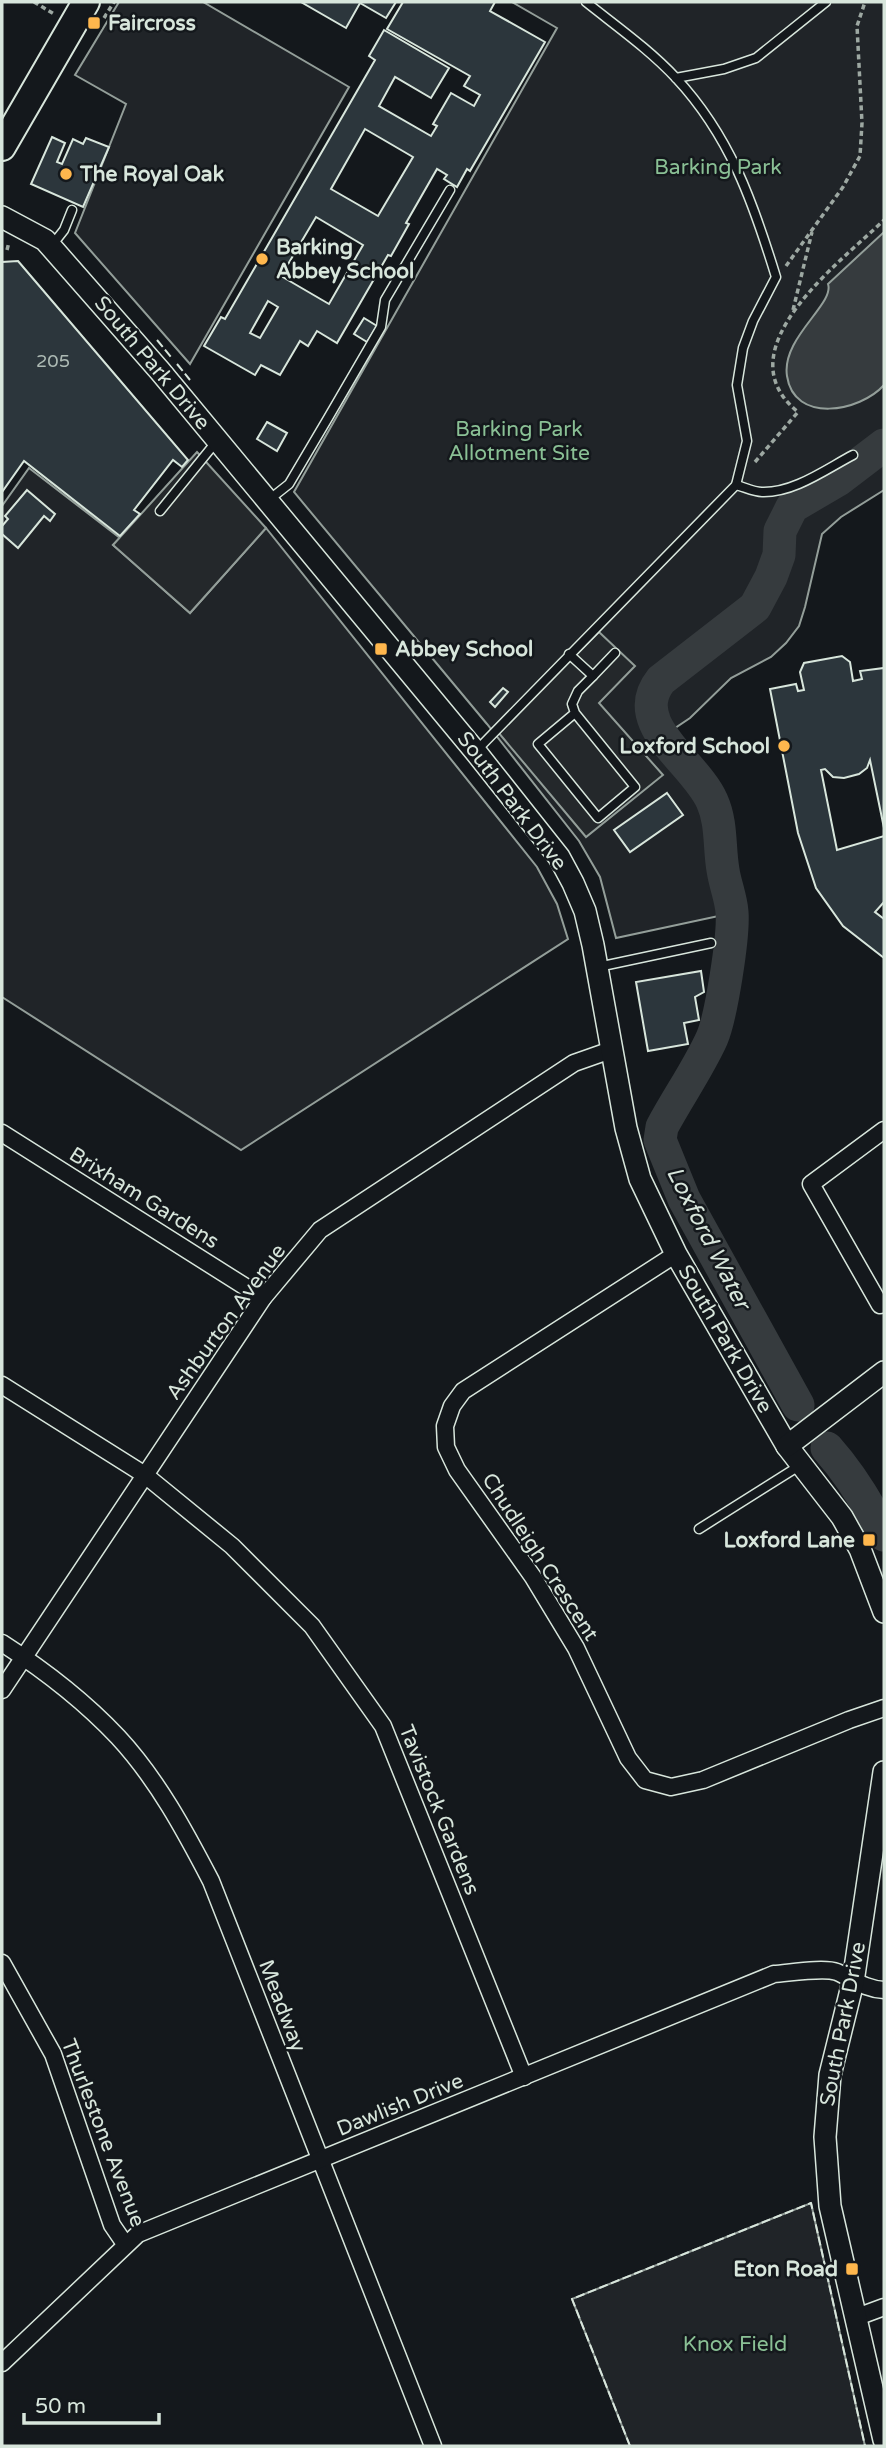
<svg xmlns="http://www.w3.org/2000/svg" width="886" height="2448" viewBox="0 0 886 2448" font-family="'Varela Round',sans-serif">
  <rect width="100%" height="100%" fill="#14181c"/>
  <!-- green -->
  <g fill="#202428" stroke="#939e99" stroke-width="2">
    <path d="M119,2H203L349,87L190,364L75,233L126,104L75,75Z"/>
    <path d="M512,2H884V437L837,474L792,501L781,513L775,529L774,556L753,602L659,675C653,683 646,693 645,704C642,735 701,780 712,813L718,870L728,914L616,938L600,877L579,841L487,724L294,492L557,28Z"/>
    <path d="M884,455V490L841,517L822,534L805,607L799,626L786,643L771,657L731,678L690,718L672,730L659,711L662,694L670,685L760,615C773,600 784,578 788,558C790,545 787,532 794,521C803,504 827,498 842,487C856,477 870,466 884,455Z"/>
    <path d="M29,468L120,538L113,545L190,613L266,528L537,867L557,904L568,939L241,1150L2,997V506Z"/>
    <path d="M811,2203L865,2446H630L572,2299Z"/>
  </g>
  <!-- parking -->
  <g fill="#24282b" stroke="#939e99" stroke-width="2">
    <path d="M197,452L266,528L190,613L113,545Z"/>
    <path d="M599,632L635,666L599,703L663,775L586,837L498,732Z"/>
  </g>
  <!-- water -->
  <path fill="#363b3e" stroke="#939e99" stroke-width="2" d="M884,232V385C860,412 794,424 787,376C781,338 835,304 828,284Z"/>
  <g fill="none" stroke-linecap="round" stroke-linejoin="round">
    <!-- river -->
    <g stroke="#363b3e" stroke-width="33">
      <path d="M798,1405L684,1199L660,1140L662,1127C678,1097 698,1069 712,1038C721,1017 734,936 732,912C731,898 725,884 723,870C719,847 722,823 712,801C695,762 626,724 661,680L755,607L771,577L779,555L780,531L792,507L838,480L884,445"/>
      <path d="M827,1448C851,1475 868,1503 884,1535"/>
    </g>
  </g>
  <!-- building -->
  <g fill="#2c363c" stroke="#d8e6dc" stroke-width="2" fill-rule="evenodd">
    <path d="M301,2H396L386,18L360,3L346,28Z"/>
    <path d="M403,2H495L490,11L545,42L470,171L467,169L457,187L444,179L447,175L437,169L406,223L409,224L391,256L388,255L337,343L317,331L308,346L300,341L280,375L261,365L255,375L204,346L221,317L225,319L375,60L369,56L384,30L449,68L431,98L395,77L379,106L431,136L437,126L433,124L451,93L474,106L480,95L464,86L470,76L387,29ZM365,129L413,157L378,216L331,189ZM316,217L363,245L329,304L281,276ZM268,301L278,307L260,338L250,333Z"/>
    <path d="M52,137L65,143L57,162L62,164L73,139L83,144L86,138L109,147L83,207L31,184Z"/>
    <path d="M18,261L188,460L182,467L173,460L134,510L140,514L120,536L24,461L2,492V262Z"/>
    <path d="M364,318L377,326L367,342L354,334Z"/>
    <path d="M267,422L287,433L277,451L257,439Z"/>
    <path d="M27,490L55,514L50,521L44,516L18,548L2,534V526L8,519L5,516Z"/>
    <path d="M842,656L850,662L853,681L862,679L860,671L884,668V828L870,760L867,768L859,774L844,778L833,777L825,769L821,770L837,850L884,836V902L875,912L884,919V958L843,926L816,888L798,833L770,689L796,684L798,691L804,690L800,672L804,663Z"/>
    <path d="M503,688L508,692L495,707L490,702Z"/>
    <path d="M667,793L683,815L630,852L614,830Z"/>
    <path d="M701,971L704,992L695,997L699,1020L684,1023L688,1044L648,1051L636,982Z"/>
  </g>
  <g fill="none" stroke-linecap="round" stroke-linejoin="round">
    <!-- service casing -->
    <g stroke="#d8e6dc" stroke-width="11">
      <g id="service">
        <path d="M676,78L724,69L756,58L826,2"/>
        <path d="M53,244L64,230L72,210"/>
        <path d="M736,485C744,487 754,492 762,492C794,493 826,469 853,455"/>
        <path d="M270,499L289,484L328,418L381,327L385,300L450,190"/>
        <path d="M160,511L216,442"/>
        <path d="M569,654L593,676L578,691L572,704L575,713L635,787L598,818L538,744L575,713"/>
        <path d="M593,676L615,653"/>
        <path d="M477,750L736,485L747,441L737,385L743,348L753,321L776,277C753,202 730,136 676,78C650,50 616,26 586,2"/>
        <path d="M598,967L711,943"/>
        <path d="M699,1529L799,1466"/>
      </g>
    </g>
    <!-- minor casing -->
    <g stroke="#d8e6dc" stroke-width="19">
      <g id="minor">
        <path d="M2,1133L263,1298"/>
        <path d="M676,1254L463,1391L452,1406L445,1426L446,1447L457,1470L533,1577L576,1648L628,1758L645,1780L671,1787L703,1780L849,1720L884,1708"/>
        <path d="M880,1305L811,1184L884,1130"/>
        <path d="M2,1385L145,1475L232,1546L312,1626L383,1726L524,2077"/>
        <path d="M2,1643C44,1670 84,1701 118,1737C157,1779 185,1831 211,1881L433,2446"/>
        <path d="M2,1690L263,1298L320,1230L574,1063L611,1050"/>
        <path d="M2,1963L53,2054L112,2225L125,2244"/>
        <path d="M857,2317L884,2307"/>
        <path d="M2,2363L138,2234L774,1974C789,1973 824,1967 837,1972C853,1979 865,1989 884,1990"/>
      </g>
    </g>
    <!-- tertiary casing -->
    <g stroke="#d8e6dc" stroke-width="24">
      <g id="tertiary">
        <path d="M2,217L45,240L160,371L475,751L559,857L573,883L585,911L593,945L626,1128L640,1179L676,1254L787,1446L842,1517L860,1549L884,1612"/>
        <path d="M787,1446L884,1372"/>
        <path d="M884,1772L853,1982L830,2075L825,2137L830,2206L884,2440"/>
      </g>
    </g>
    <!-- primary casing -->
    <g stroke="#d8e6dc" stroke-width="30">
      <path id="primary" d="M2,147L86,2"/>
    </g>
    <!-- path -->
    <g stroke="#9da8a2" stroke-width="3.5" stroke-dasharray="5 3.5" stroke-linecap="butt">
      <path d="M34,2L54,14"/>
      <path d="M104,18L114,2"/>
      <path d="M7,250L9,242"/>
      <path d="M786,266L843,187L860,156L862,123L857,26L865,2"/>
      <path d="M793,310L812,232"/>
      <path d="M755,462L798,412C721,350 841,262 884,220"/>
    </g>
    <!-- service -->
    <use href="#service" stroke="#14181c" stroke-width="8"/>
    <!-- minor -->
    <use href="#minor" stroke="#14181c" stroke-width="16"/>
    <!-- tertiary -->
    <use href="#tertiary" stroke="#14181c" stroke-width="21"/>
    <!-- primary -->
    <use href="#primary" stroke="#14181c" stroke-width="26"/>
    <!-- fence -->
    <g stroke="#d8e6dc" stroke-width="2" stroke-dasharray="9 3.5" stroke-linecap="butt">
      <path d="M157,340L171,357"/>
      <path d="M177,364L190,380"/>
      <path d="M630,2446L572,2299L811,2203L865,2446"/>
    </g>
  </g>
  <!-- markers -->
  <g fill="#ffb74d" stroke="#14181c" stroke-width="2.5">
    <rect x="87" y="16" width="14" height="14" rx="3.5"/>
    <circle cx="66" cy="174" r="7"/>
    <circle cx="262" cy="259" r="7"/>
    <rect x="374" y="642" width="14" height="14" rx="3.5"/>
    <circle cx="784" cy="746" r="7"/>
    <rect x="862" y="1533" width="14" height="14" rx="3.5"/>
    <rect x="845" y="2262" width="14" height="14" rx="3.5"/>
  </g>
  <g text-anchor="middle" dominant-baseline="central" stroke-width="5" stroke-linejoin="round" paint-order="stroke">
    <!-- number labels -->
    <g font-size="18" fill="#adbab4">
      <text x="53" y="361">205</text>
    </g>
    <!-- poi labels -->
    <g font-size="21" font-weight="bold" fill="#d8e6dc" stroke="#14181c" text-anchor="start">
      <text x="108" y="23">Faircross</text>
      <text x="80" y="174">The Royal Oak</text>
      <text x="276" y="247">Barking<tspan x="276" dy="24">Abbey School</tspan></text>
      <text x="395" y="649">Abbey School</text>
      <text x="770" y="746" text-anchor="end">Loxford School</text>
      <text x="855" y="1540" text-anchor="end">Loxford Lane</text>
      <text x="838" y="2269" text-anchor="end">Eton Road</text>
    </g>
    <!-- park labels -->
    <g font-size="21" fill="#8ac095" stroke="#14181c">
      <text x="718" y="167">Barking Park</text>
      <text x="519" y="429">Barking Park<tspan x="519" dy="24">Allotment Site</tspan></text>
      <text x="735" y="2344">Knox Field</text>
    </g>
    <!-- street labels -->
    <g font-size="21" fill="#d8e6dc" stroke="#14181c">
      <text transform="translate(152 363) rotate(50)">South Park Drive</text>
      <text transform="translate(512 801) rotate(53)">South Park Drive</text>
      <text transform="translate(144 1198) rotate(32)">Brixham Gardens</text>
      <text transform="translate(226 1322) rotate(-54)">Ashburton Avenue</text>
      <text transform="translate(725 1339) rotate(60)">South Park Drive</text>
      <text transform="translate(540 1557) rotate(57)">Chudleigh Crescent</text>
      <text transform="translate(439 1810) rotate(68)">Tavistock Gardens</text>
      <text transform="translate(282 2006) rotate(69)">Meadway</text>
      <text transform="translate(843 2024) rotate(-79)">South Park Drive</text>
      <text transform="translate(400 2105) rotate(-22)">Dawlish Drive</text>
      <text transform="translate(103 2133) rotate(69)">Thurlestone Avenue</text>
    </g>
    <!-- water labels -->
    <g font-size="23" font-style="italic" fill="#d8e6dc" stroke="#14181c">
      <text transform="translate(708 1238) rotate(63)">Loxford Water</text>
    </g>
  </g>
  <!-- border -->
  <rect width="886" height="2448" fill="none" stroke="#d8e6dc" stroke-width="7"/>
  <!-- scale -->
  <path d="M24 2413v10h135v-10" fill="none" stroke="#d8e6dc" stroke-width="3.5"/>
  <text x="35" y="2413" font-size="21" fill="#d8e6dc" stroke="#14181c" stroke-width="5" paint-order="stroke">50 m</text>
</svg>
